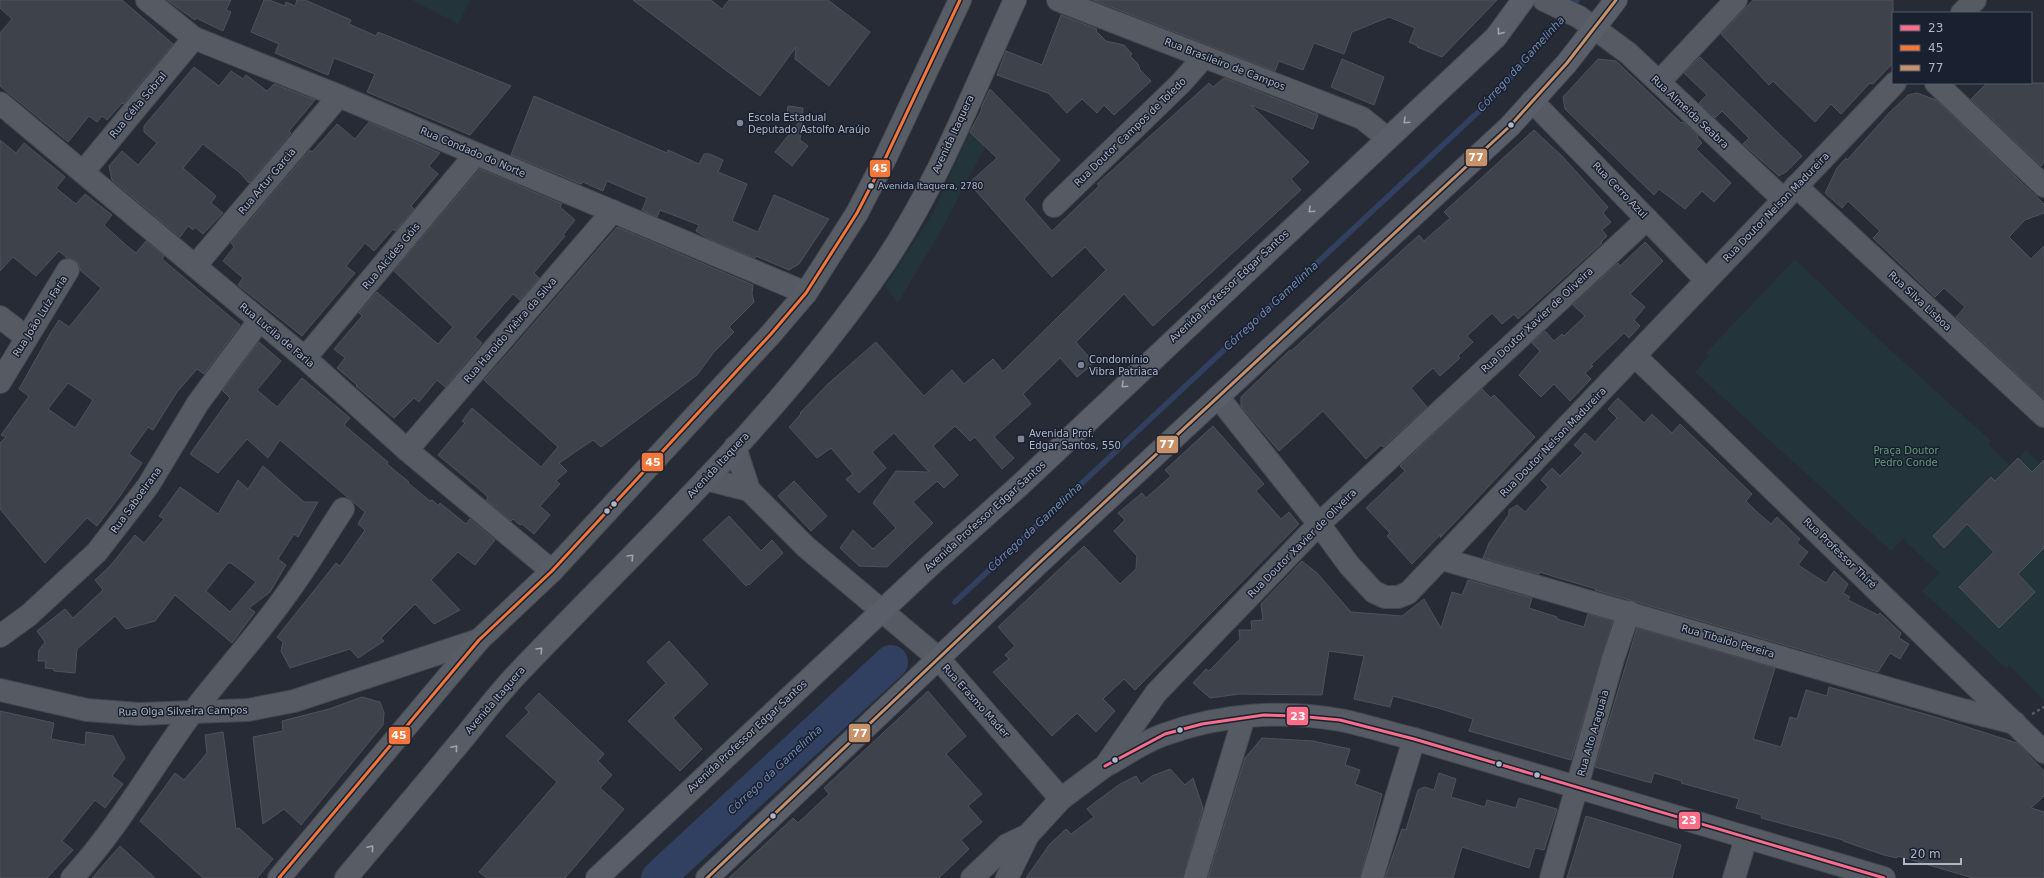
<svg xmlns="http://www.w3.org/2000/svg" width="2044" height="878" viewBox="0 0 2044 878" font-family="'DejaVu Sans',sans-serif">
  <rect width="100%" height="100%" fill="#262b35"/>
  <!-- green -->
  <g fill="#23353b">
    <path d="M412,0H470L458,24Z"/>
    <path d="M970,131L985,147L944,225L898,303L885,287L932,215Z"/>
    <path d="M1795,259L1875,336L1991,441L1988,444L2011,467L2026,450L2044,467V701L2009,665L2006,668L1922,591L1939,573L1903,539L1891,551L1695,372L1709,356L1706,353Z"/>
  </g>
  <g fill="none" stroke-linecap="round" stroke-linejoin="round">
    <!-- stream -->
    <g stroke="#314060" stroke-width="5.5">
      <path d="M1571,7L1577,0"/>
      <path d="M955,602L1492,99L1564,15"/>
    </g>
    <!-- river -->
    <path stroke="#314060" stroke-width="34" d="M658,878L891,662"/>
  </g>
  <!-- building -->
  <g fill="#3d424b" stroke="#4d535d" fill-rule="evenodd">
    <path d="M0,0H122L173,44L123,104L122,103L107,120L102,116L97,122L89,116L68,142L0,86V33L12,19L0,8Z"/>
    <path d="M167,0H231L226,10L231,12L223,31L196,18L195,20Z"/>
    <path d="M264,0H269L285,6L286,2L295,6L297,0H305L351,20L349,24L376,36L378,32L511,86L470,135L367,92L375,74L334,58L328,75L275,53L279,44L251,32Z"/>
    <path d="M633,0H711L722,9L729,0H828L870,32L829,86L795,59L796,47L760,96Z"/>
    <path d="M1093,0H1497L1442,57L1417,47L1418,46L1409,42L1415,28L1389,17L1352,32L1344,54L1314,43L1303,70L1279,61L1275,71Z"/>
    <path d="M1753,0H1893V63L1873,84L1870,83L1841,114L1831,104L1815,122L1773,81L1769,85L1721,34Z"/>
    <path d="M1061,15L1097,29L1096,31L1106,41L1124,45L1132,54L1130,56L1138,64L1140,70L1151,81L1114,115L1104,105L1097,113L1082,99L1067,113L1048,93L997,75L1006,51L1042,65Z"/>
    <path d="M1700,57L1802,156L1786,172L1779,176L1743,144L1749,138L1722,111L1715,118L1699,103L1707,95L1684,73Z"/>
    <path d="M1342,59L1384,77L1374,105L1331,87Z"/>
    <path d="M1598,59L1616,61L1681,123L1683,122L1698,136L1697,137L1702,143L1696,149L1731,183L1714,202L1702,191L1685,209L1659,189L1654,195L1565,109L1563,97Z"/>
    <path d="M194,67L219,86L231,71L243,79L246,75L267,91L274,84L315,100L289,131L291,133L249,183L239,172L203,144L183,168L216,196L211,203L223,213L203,234L195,227L193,230L188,226L180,237L112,180L109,166L122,151L138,165L157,143L144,132V126Z"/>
    <path d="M1224,78L1318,115L1313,129L1251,105L1309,162L1291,179L1301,190L1153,326L1124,294L1076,342L1094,363L1077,377L1060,358L1023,394L1031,404L994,437L1014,458L1002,469L975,437L970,441L955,426L933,446L958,475L944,488L937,481L913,502L933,523L887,567L859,566L840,548L853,530L873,549L896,528L873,503L896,471L929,472L894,433L872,452L886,468L859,493L846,479L853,474L831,448L817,458L789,427L801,414L800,413L829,383L876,342L924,396L952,370L964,384L993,359L1003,371L1106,270L1085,247L1052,277L969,183L997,158L970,132L982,109L981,108L990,89L1060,160L1024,199L1052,231L1099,186L1097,184L1209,83L1213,87Z"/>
    <path d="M1987,83H2044V162L2041,166L1971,99Z"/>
    <path d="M1917,93L1936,100L2044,204V213L2025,220L2009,237L2031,259L2044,246V399L1956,317L1965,307L1944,288L1935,297L1873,238L1880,231L1848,201L1842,208L1825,193L1837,168L1846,158L1847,160L1890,112L1908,95Z"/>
    <path d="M534,96L667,153L668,150L699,164L704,154H710L723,160L718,172L747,184L732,221L758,232L774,195L829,219L799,264L789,270L756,256L755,258L709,239L696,231L699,225L660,210L657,217L642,210L647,198L607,181L603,191L583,182L581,184L511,155Z"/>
    <path d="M788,106L803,108L800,140L808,146L792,166L775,152L799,122L786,120Z"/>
    <path d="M369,122L440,153L429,166L438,174L411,206L414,209L395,231L393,229L374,251L365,243L346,266L355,273L302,336L238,285L243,278L223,261L234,247L231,243L310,150L312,152L337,124L355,139Z"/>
    <path d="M1534,130L1562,156L1608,207L1603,213L1611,222L1602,230L1607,236L1601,242L1602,243L1518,319L1514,314L1502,324L1492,313L1467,336L1473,342L1458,356L1460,358L1440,376L1433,368L1411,388L1427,407L1383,447L1381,445L1366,459L1323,411L1279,451L1241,406V397L1290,350L1291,351L1419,235L1424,241L1450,218L1444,212Z"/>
    <path d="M0,140L16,153L24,143L65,177L56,188L76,204L85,194L112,215L104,225L127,246L136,253L146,241L164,256L162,259L240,325L204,374L197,369L177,392L153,430L148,427L129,454L142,463L120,496L97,526L87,518L45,563L0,509V443L6,437L1,435L29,396L19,389L50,334L59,320L69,327L101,288L80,270L79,264L75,260L67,258L59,251L36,276L13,257L0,271ZM68,383L93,400L75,428L48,409Z"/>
    <path d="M480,169L562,204L560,207L575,220L563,235L565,236L534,273L539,278L520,300L513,294L475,337L482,343L445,387L437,380L419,402L414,398L394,418L356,386L357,385L337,368L345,358L334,349L362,316L359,313L377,292L438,344L453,327L394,271Z"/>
    <path d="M617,227L753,285L752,294L754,302L729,327L734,332L714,352L697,375L601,447L593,440L559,463L567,471L556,481L560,484L540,506L550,515L534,534L522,524L520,525L513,519L511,521L486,500L488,498L485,494L438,455L465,423L462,421L472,408L541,467L558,447L484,380L511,350Z"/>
    <path d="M1645,242L1663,261L1630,294L1645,307L1634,320L1640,326L1629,338L1624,333L1591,365L1593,366L1585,373L1591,379L1570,401L1554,384L1541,397L1519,375L1540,351L1532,343L1545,331L1554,341L1562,334L1564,336L1585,316L1573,305L1618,263L1620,266Z"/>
    <path d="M259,342L281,361L257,390L277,407L302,378L350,418L344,425L388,462L387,464L409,482L408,483L430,501L432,500L439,506L440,503L466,524L470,519L495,540L475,565L458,552L431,580L460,610L434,624L415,604L381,638L384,641L358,658L350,649L290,668L281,651L283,642L277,637L336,563L340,566L365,530L358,524L365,512L280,440L268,458L247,439L218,473L190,454L230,398L223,391V390Z"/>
    <path d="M1482,389L1491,398L1494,395L1535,437L1440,538L1441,534L1412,564L1387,536L1390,533L1366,508L1405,471L1400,466Z"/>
    <path d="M1618,398L1644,423L1652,414L1672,433L1680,424L1752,494L1746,501L1757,512L1771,524L1777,517L1800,539L1797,543L1808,552L1798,565L1826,583L1834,571L1848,584L1843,593L1850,597L1848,600L1878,615L1880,613L1901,633L1899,638L1909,644L1900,659L1890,653L1878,672L1595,590L1596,589L1552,576L1540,572L1539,574L1483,558L1489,543L1509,514V510L1517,505L1525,512L1548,487L1541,480L1552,468L1560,476L1583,453L1574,445L1585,433L1595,442L1617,418L1608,409Z"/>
    <path d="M1213,426L1264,484L1256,491L1281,519L1289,512L1299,524L1135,690L1124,679L1103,699L1115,711L1096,732L1077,713L1052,736L993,672L1009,659L1005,655L1015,646L998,627L1084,546L1120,584L1136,569L1137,556L1114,531L1125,520L1118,513L1142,493L1146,498L1171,476L1165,470Z"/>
    <path d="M2018,458L2032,472L2044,460V548L2018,574L2035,592L1999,628L1959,587L1994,552L1967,524L1944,548L1933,536L1991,477L1995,481Z"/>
    <path d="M263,466L304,502H318L298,537L294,534L278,559L286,565L270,592L249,608L255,612L232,643L175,595L155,621L126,629L115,616L77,649L75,673L54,671V669L45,668L46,661H38L39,650L45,642L37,631L65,609L73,618L103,590L95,580L110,566L135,535L144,543L164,519L159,516L180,487L218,514L238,480L248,489ZM228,563H231L256,582L230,612L206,591Z"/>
    <path d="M794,481L827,516L811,531L778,496Z"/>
    <path d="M729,516L761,551L772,540L783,553L749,585L748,584L746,586L703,540Z"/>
    <path d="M1302,561L1317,573L1351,612L1402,616L1424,599L1441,628L1452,592L1462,595L1468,580L1532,598L1529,608L1557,617V619L1584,627L1588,614L1613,621L1571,760L1469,731L1473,719L1438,708L1393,696L1390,707L1354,699L1364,656L1329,651L1322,695L1239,694L1210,698L1193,683L1206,669L1209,671L1240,639L1239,630H1252L1251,621L1263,620L1261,604Z"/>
    <path d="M1637,628L1775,668L1753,739L1781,747L1790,717L1797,719L1806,690L1827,696L1829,687L1939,718L2017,743L2044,771V796L2031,808L2044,812V878H1973L1898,856L1897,858L1884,855L1843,841V840L1761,818L1762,815L1736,808L1739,799L1681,783L1682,781L1654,773L1651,783L1595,767Z"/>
    <path d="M669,641L708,684L673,718L702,749L680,771L628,721L666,683L647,662Z"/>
    <path d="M928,691L966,736L946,754L982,794L968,806L982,822L961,840L969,849L939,878H729L793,818L798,823L829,794L824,788Z"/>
    <path d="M539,693L604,754L598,761L612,775L600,788L624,809L565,878H487L479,872L557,782L506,736L529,712L525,708Z"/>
    <path d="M362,697L380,702L384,713L383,725L301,825L284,809L263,824L253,737L283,731L282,721L329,709Z"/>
    <path d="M0,711L54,723L51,739L85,745L86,732L113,736L125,758L112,776L123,784L105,808L95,800L62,841L73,850L47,878H0Z"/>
    <path d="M223,732L236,829L239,828L273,859L257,878H203L140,821L175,773L184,780L207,753L205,735Z"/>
    <path d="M1262,738L1313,741L1350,749L1345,765L1360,770L1355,784L1382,794L1360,878H1208L1245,758Z"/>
    <path d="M1170,769L1185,785L1193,778L1203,808L1183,878H1026L1050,844L1066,829L1071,834L1094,817L1087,809L1093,804L1120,784L1136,776L1141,784L1152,776Z"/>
    <path d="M1439,773L1456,779L1451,797L1485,807L1487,800L1516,808L1519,798L1557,809L1544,850L1535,848L1529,868L1462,847L1453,878H1385L1402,829L1406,830L1418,790L1424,787L1434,790Z"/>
    <path d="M1586,816L1681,845L1672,878H1567Z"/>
    <path d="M120,846L131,856L155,878H92Z"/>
  </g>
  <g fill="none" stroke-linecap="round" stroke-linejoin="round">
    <!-- street casing -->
    <g stroke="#42464e" stroke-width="24">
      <g id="street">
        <path d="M147,0L194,38L339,96L806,293"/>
        <path d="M1058,0L1362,118L1387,138"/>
        <path d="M1544,0L1579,17L1628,53L1783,199"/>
        <path d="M1962,13L1975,0"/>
        <path d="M1659,82L1736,0"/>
        <path d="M1936,83L2044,186"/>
        <path d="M1532,101L1706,280"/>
        <path d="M0,103L305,358L407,450L552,571"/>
        <path d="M83,172L194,38"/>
        <path d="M1796,186L2044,416"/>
        <path d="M1054,206L1181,83L1204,57"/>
        <path d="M195,266L339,96"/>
        <path d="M0,317L26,337"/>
        <path d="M1635,356L2044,752"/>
        <path d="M305,358L476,154"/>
        <path d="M0,382L68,270"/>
        <path d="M1218,397L1319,524L1349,565L1374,592L1385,597H1398L1408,593L1895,83"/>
        <path d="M735,447L749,490L806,547L938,658L1061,799"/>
        <path d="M407,450L613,211"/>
        <path d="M706,479L749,490"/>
        <path d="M1442,559L1963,710L2015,723"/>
        <path d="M0,636L29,615L97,552L148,486L198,403L259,321"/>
        <path d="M0,690L87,710L139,714L248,710L294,701L479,640"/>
        <path d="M1109,764C1127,754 1146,740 1166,734C1220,714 1283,710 1340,720C1365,725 1389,733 1414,739L1884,878"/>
        <path d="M72,878C116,830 148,774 186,721C218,678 255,639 286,595C306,568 324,538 343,509"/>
        <path d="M972,878L1007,845L1028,835L1061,799L1105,766L1156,693L1319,524L1647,219"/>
        <path d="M1007,878L1028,835"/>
        <path d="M1195,878L1244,717"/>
        <path d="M1372,878L1414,739"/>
        <path d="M1551,878L1613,659L1629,612"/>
        <path d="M1734,878L1746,838"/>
      </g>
    </g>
    <!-- secondary casing -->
    <g stroke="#42464e" stroke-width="24">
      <g id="secondary">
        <path d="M597,878L934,562L1019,486L1496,37L1523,0"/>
        <path d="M707,878L1038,564L1510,126L1567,63L1616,0"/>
      </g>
    </g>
    <!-- primary casing -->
    <g stroke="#434852" stroke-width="24">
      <g id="primary">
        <path d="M279,878L479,640L552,571L771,334L806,293L857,213L886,157L960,0"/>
        <path d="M346,878C385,832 423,787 461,741C480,718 498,694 519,672C644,541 780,416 883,265C938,184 974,89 1015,0"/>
      </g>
    </g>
    <!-- path -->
    <path stroke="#585e66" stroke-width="2.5" stroke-dasharray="3 3" stroke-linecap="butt" d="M2032,714L2044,707"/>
    <!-- street -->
    <use href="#street" stroke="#565a62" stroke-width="22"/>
    <!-- secondary -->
    <use href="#secondary" stroke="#595e68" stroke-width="22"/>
    <!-- primary -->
    <use href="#primary" stroke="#585c65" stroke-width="22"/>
    <!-- bus-1 casing -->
    <g stroke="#19202f" stroke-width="6">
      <path id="bus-1" d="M1105,766L1165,734L1202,724L1264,715L1297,716L1340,720L1414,739L1884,878"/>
    </g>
    <!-- bus-2 casing -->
    <g stroke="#19202f" stroke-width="6">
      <path id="bus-2" d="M279,878L479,640L552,571L771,334L806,293L857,213L886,157L960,0"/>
    </g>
    <!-- bus-3 casing -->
    <g stroke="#19202f" stroke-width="6">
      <path id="bus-3" d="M707,878L1038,564L1510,126L1567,63L1616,0"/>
    </g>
    <!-- bus-1 -->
    <use href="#bus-1" stroke="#fb6d88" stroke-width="3"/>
    <!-- bus-2 -->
    <use href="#bus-2" stroke="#f5763a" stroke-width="3"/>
    <!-- bus-3 -->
    <use href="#bus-3" stroke="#c7916a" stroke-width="3"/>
  </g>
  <!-- one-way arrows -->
  <defs><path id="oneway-chevron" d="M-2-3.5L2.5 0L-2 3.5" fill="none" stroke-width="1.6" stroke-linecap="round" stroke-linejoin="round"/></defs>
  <g stroke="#9da4b4">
    <use href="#oneway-chevron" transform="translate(1500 32) rotate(126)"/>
    <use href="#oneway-chevron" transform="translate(1406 121) rotate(137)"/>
    <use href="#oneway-chevron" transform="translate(1311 210) rotate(137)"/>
    <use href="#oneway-chevron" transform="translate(1124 385) rotate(137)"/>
  </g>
  <g stroke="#9da4b3">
    <use href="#oneway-chevron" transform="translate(631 557) rotate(-46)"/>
    <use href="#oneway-chevron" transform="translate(540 650) rotate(-46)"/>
    <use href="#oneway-chevron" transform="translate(455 748) rotate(-50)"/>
    <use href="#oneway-chevron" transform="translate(371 848) rotate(-50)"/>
  </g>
  <!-- markers -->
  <g fill="#7e8594" stroke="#19202f" stroke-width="1.5">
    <circle cx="740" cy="123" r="4"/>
    <circle cx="1081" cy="365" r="4"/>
    <rect x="1017" y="435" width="8" height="8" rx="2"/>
  </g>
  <g fill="#aeb6c7" stroke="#19202f" stroke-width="1.5">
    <circle cx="1511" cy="125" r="3.5"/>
    <circle cx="871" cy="186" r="3.5"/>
    <circle cx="614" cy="504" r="3.5"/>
    <circle cx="607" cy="511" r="3.5"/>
    <circle cx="1180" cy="730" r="3.5"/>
    <circle cx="1115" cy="760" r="3.5"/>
    <circle cx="1499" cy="764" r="3.5"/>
    <circle cx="1537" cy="775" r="3.5"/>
    <circle cx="773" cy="816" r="3.5"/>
  </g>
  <g text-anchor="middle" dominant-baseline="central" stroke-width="3" stroke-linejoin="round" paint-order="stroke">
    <!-- bus labels -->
    <g font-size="9" fill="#aeb6c7" stroke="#19202f" text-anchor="start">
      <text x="878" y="186">Avenida Itaquera, 2780</text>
    </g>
    <!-- street labels -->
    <g font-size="10" fill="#aeb6c7" stroke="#19202f">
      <text transform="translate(1225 64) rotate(21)">Rua Brasileiro de Campos</text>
      <text transform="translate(138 105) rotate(-50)">Rua Célia Sobral</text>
      <text transform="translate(1690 112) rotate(43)">Rua Almeida Seabra</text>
      <text transform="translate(1130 132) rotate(-44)">Rua Doutor Campos de Toledo</text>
      <text transform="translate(953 134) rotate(-65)">Avenida Itaquera</text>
      <text transform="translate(473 152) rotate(23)">Rua Condado do Norte</text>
      <text transform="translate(267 181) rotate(-50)">Rua Artur Garcia</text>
      <text transform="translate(1620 190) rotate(46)">Rua Cerro Azul</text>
      <text transform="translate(1776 207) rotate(-46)">Rua Doutor Nelson Madureira</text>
      <text transform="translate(391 256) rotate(-50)">Rua Alcides Góis</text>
      <text transform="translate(1229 286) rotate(-43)">Avenida Professor Edgar Santos</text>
      <text transform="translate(1920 301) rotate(43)">Rua Silva Lisboa</text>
      <text transform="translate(40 316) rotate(-58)">Rua João Luíz Faria</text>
      <text transform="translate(1537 320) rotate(-43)">Rua Doutor Xavier de Oliveira</text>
      <text transform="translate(510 330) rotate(-49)">Rua Haroldo Viêira da Silva</text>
      <text transform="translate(277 335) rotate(40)">Rua Lucila de Faria</text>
      <text transform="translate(1553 442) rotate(-46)">Rua Doutor Nelson Madureira</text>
      <text transform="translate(718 465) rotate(-47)">Avenida Itaquera</text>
      <text transform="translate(136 500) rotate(-54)">Rua Saboeirana</text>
      <text transform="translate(985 516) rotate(-42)">Avenida Professor Edgar Santos</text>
      <text transform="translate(1302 543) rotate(-45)">Rua Doutor Xavier de Oliveira</text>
      <text transform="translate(1840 553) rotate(44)">Rua Professor Thiré</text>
      <text transform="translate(1728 641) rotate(16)">Rua Tibaldo Pereira</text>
      <text transform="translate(495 700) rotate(-49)">Avenida Itaquera</text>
      <text transform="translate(976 701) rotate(48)">Rua Erasmo Mader</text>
      <text transform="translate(183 711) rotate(-1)">Rua Olga Silveira Campos</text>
      <text transform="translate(1593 733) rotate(-74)">Rua Alto Araguaia</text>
      <text transform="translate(747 736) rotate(-43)">Avenida Professor Edgar Santos</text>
    </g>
    <!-- poi labels -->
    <g font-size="10" fill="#aeb6c7" stroke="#19202f" text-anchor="start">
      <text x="748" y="117">Escola Estadual<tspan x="748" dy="12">Deputado Astolfo Araújo</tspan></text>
      <text x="1089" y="359">Condomínio<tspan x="1089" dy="12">Vibra Patriaca</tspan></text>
      <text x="1029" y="433">Avenida Prof.<tspan x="1029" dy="12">Edgar Santos, 550</tspan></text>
    </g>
    <!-- park labels -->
    <g font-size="10" fill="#649a74" stroke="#19202f">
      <text x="1906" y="450">Praça Doutor<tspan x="1906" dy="12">Pedro Conde</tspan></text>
    </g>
    <!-- water labels -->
    <g font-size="11" font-style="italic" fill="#7489b2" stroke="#19202f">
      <text transform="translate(1521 64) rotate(-48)">Córrego da Gamelinha</text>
      <text transform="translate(1271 306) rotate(-43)">Córrego da Gamelinha</text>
      <text transform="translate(1035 527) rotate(-43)">Córrego da Gamelinha</text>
      <text transform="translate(775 770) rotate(-43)">Córrego da Gamelinha</text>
    </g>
  </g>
  <g stroke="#19202f" stroke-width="1.5">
    <rect x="1465" y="148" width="23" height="19" rx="4" fill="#c7916a"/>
    <rect x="869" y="159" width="22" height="19" rx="4" fill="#f5763a"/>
    <rect x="1156" y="435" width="23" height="19" rx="4" fill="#c7916a"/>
    <rect x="641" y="452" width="23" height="20" rx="4" fill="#f5763a"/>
    <rect x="1286" y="706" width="23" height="20" rx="4" fill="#fb6d88"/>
    <rect x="848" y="723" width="23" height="20" rx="4" fill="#c7916a"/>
    <rect x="388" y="726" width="23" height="19" rx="4" fill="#f5763a"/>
    <rect x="1678" y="811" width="23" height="19" rx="4" fill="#fb6d88"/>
  </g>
  <g font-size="11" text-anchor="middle" font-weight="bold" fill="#fff">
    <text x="1476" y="161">77</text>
    <text x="880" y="172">45</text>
    <text x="1167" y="448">77</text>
    <text x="653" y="466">45</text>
    <text x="1298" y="720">23</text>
    <text x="860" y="737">77</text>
    <text x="399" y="739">45</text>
    <text x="1689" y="824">23</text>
  </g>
  <!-- legend -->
  <rect x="1892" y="12" width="140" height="72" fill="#19202f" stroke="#555c6c"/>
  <rect x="1900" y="25" width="20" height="6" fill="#fb6d88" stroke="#555c6c"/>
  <text x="1928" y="32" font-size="12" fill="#aeb6c7">23</text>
  <rect x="1900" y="45" width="20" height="6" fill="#f5763a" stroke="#555c6c"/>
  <text x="1928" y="52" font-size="12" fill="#aeb6c7">45</text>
  <rect x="1900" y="65" width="20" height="6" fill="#c7916a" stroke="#555c6c"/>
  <text x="1928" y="72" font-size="12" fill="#aeb6c7">77</text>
  <!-- scale -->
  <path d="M1904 858v6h57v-6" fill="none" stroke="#aeb6c7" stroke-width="2"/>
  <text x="1910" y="858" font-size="12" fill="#aeb6c7" stroke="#19202f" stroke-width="3" paint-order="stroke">20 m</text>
</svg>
